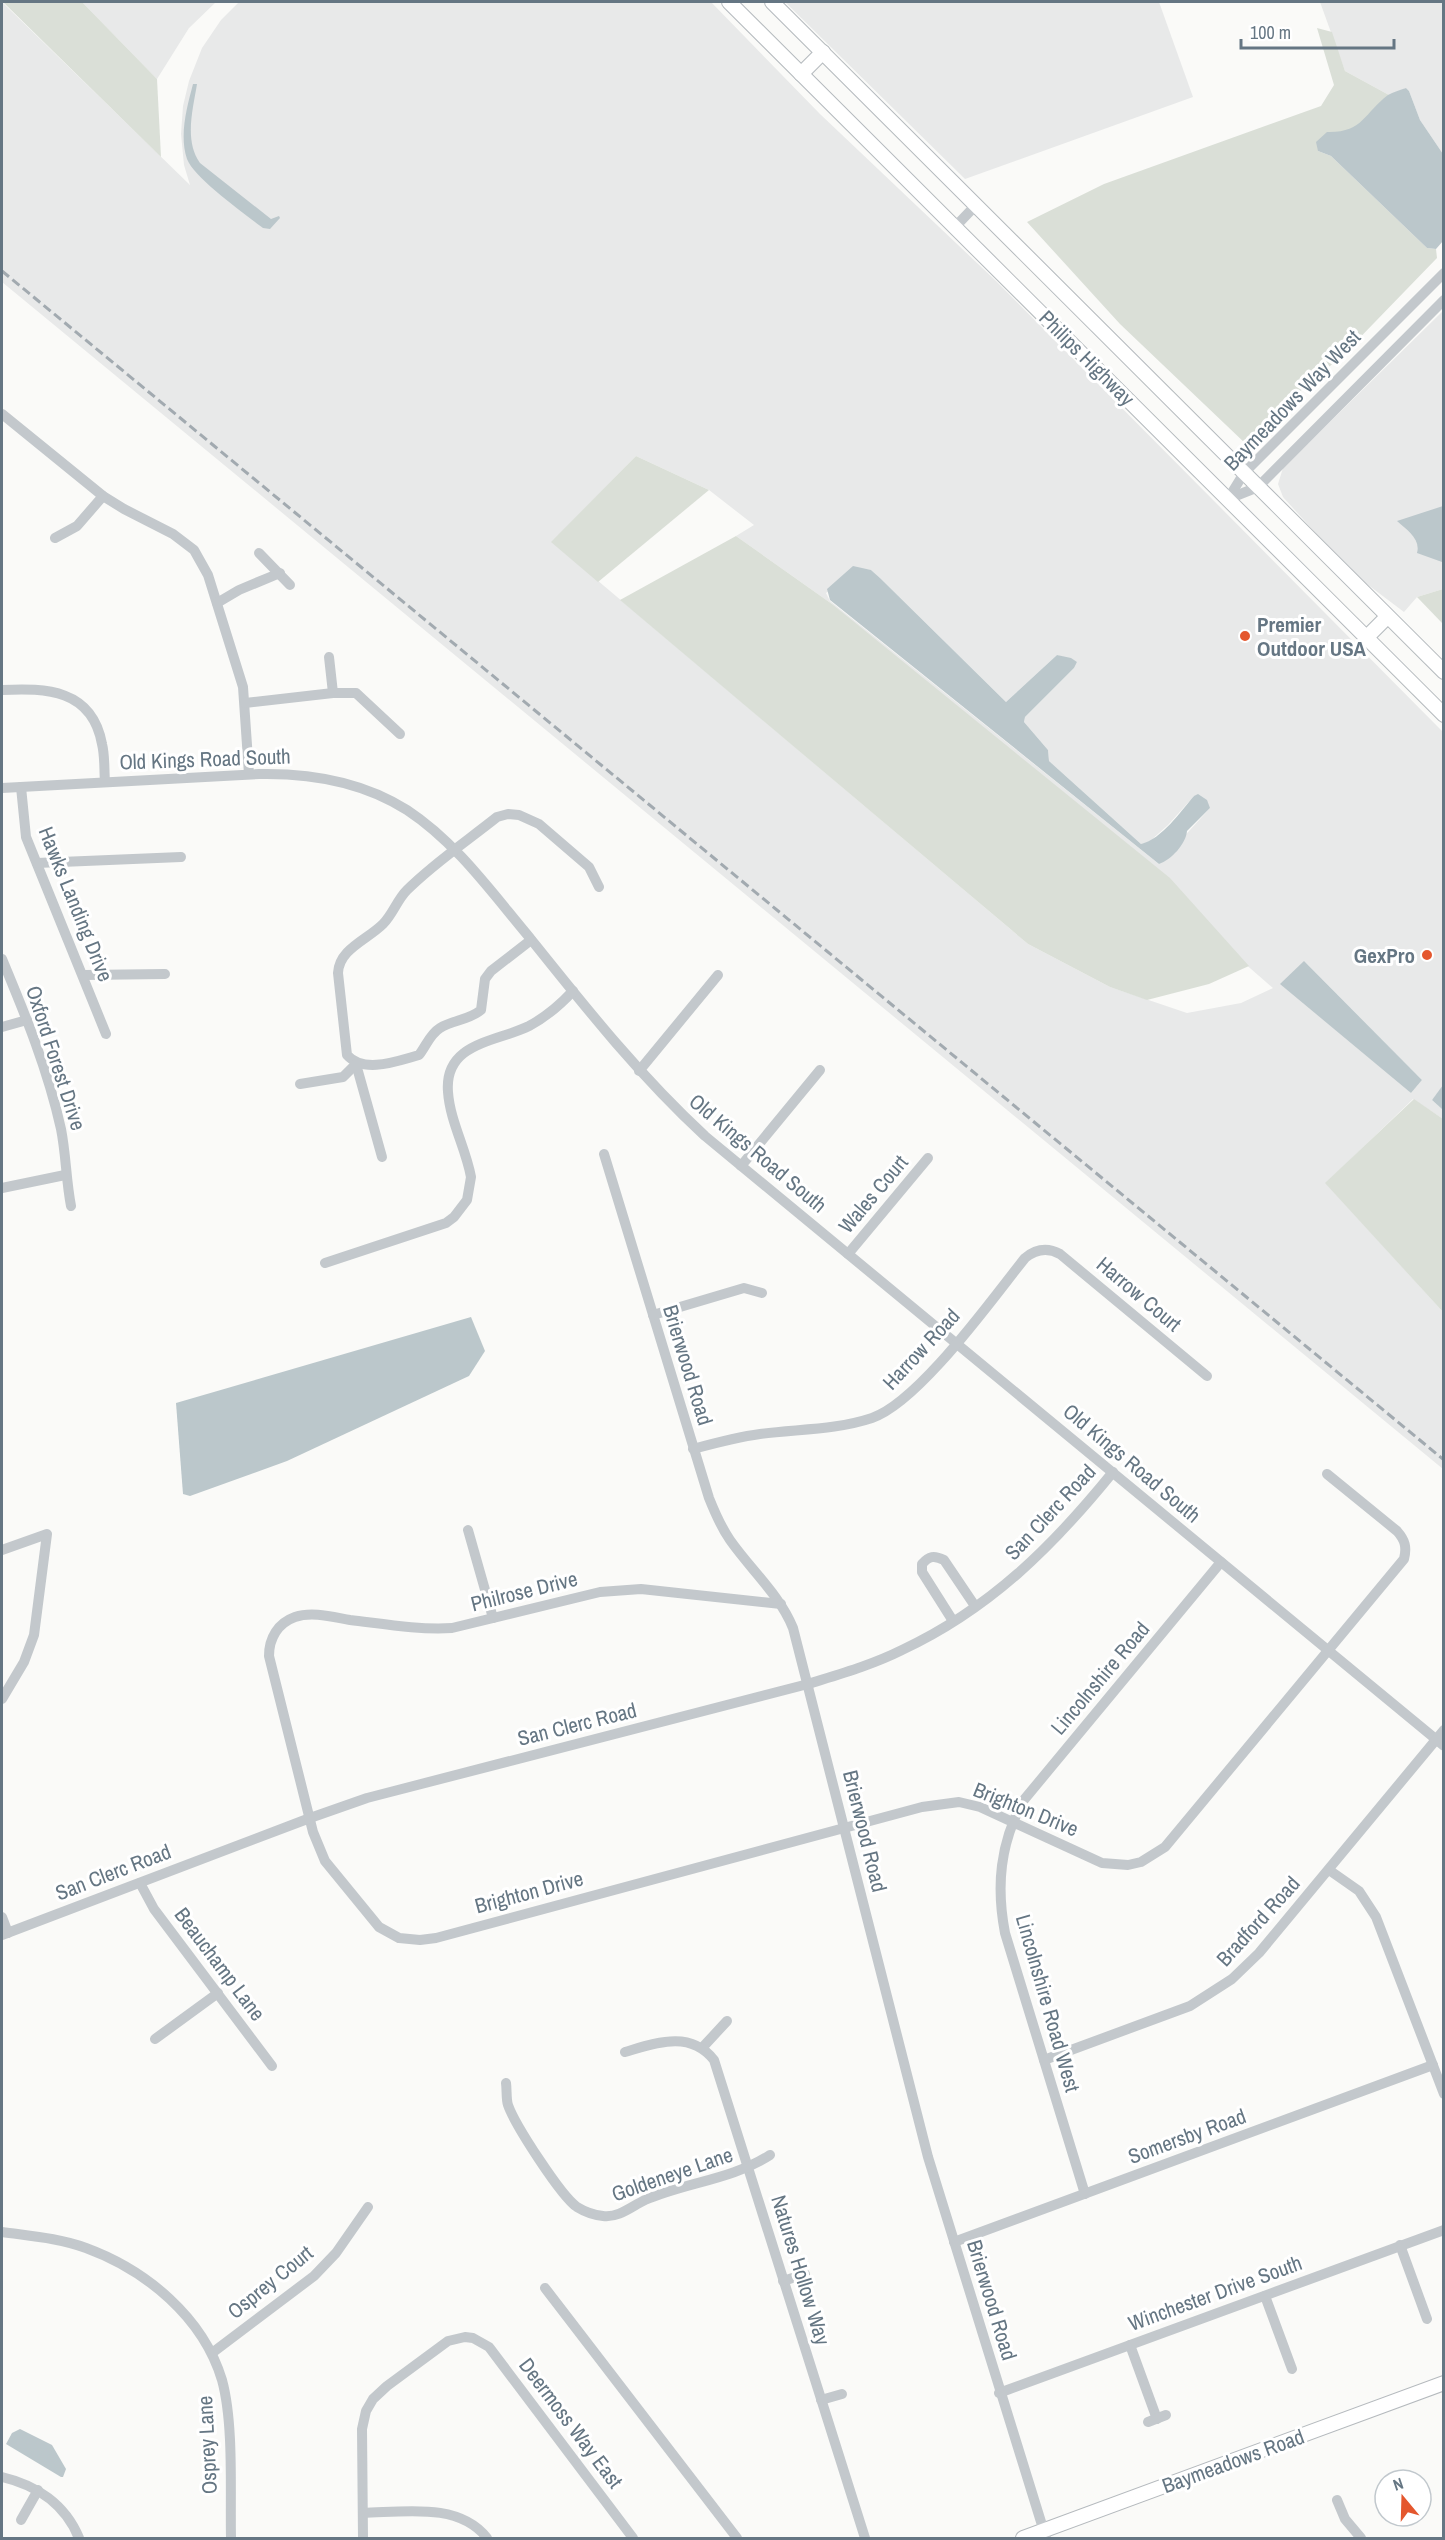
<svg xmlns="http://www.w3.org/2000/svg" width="1445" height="2540" viewBox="0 0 1445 2540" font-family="'Archivo Narrow',sans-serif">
  <rect width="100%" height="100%" fill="#fafaf8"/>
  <!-- built -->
  <g fill="#e8e9e9" fill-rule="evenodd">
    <path d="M2,2L190,185L184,165L181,134L183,106L189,81L202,48L221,20L239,2H711L820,114L996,281L1443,732L1444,1085L1432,1100L1443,1110V1119L1413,1099L1326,1183L1443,1312V1469L2,282ZM636,456L709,490L754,525L736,536L832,604L1273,988L1241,1003L1187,1013L1110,987L1028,944L552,542ZM860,569L871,570L880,578L1006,702L1057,655L1077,662L1074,668L1025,717L1024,722L1048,750L1049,761L1141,844L1149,842L1168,825L1194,796L1210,808L1159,864L830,601L826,593ZM1304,961L1422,1080L1411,1093Z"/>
    <path d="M82,2H216L189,28L157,79Z"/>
    <path d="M785,2H1159L1193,97L965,179Z"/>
    <path d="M1320,2H1443V154L1420,120L1409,91L1406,88L1389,95L1345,71Z"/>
    <path d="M1443,311V589L1417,597L1404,612L1351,572L1283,497L1278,484L1283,468Z"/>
  </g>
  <!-- green -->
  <g fill="#dadfd7">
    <path d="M3,2H82L157,79L161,157Z"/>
    <path d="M1317,28L1332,32L1345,71L1389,95L1361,124L1342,133L1318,151L1331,156L1427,248L1436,249L1437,258L1343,355L1291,399L1297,406L1259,441L1247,445L1120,324L1027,222L1104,184L1321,106L1334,85Z"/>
    <path d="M636,456L709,490L598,582L551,542Z"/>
    <path d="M736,536L832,604L1170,878L1249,966L1209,984L1147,1000L1110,987L1028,944L620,600Z"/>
    <path d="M1443,589H1444L1443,624L1417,597Z"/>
    <path d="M1414,1099L1443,1119V1312L1325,1183Z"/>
  </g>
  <!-- water -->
  <g fill="#bbc7cb">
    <path d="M193,84H197C193,109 184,141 200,163L271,219L279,216L280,218L270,229L263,228C245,214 194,178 187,159C179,135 187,107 193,84Z"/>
    <path d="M1406,88L1409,91L1420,120L1443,154V241L1436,249L1427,248L1331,156L1318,151L1316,142L1327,132C1363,133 1364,113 1388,95C1393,92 1400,90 1406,88Z"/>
    <path d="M1443,506L1444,562H1442L1417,553C1421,539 1407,530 1397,521Z"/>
    <path d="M853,566L871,570L880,578L1006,702L1057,655L1071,658L1077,662L1074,668L1025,717L1024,722L1048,750L1049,761L1141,844C1162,839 1180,812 1194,796L1198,794L1207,800L1210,808L1187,831C1186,844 1171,860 1159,864L830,600L827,589Z"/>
    <path d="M1304,961L1422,1080L1411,1093L1280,984Z"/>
    <path d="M1443,1085V1110L1432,1100Z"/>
    <path d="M471,1317L485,1351L469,1376L287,1461L190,1496L183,1494L176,1403Z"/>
    <path d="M20,2429L52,2445L66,2469L63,2477H61L6,2444L12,2433Z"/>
  </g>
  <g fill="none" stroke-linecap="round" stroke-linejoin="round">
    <!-- major casing -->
    <g stroke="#b5babe" stroke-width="16">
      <g id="major">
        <path d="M729,2L1444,715"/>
        <path d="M772,2L1444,672"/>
        <path d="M801,74L823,52"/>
        <path d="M1366,638L1387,617"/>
        <path d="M1023,2538L1444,2383"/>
      </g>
    </g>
    <!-- minor -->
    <g stroke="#c3c8cc" stroke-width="10">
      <path d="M955,227L976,205"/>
      <path d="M2,414L103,496L124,509L173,534L194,550L208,575L243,687L249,774"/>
      <path d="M1228,499L1244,473L1444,273"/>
      <path d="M1228,499L1258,487L1444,300"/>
      <path d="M55,538L77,526L103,496"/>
      <path d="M259,553L290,585"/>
      <path d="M217,603L239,590L280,573"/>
      <path d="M329,657L333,693"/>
      <path d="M2,690C46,688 92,689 102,744C105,756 104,769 105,782"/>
      <path d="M245,703L333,693H356L400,734"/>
      <path d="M21,787L26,837L106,1034"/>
      <path d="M2,788L259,774C310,773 363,782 407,810C457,843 492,893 530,938C586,1008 639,1075 705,1136L1444,1746"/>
      <path d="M37,863L181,857"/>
      <path d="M531,940L491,971L485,979L481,1010C469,1020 453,1020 440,1028C430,1034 426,1046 419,1055C397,1061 364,1074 347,1055L338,973C339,949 367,940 383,924C393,914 397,900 407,890C434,863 467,841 497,817L508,814L519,815L539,824L589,867L599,887"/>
      <path d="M2,959C25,1014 48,1070 61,1129C66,1154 66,1180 71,1206"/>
      <path d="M84,975L165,974"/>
      <path d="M2,1027L27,1020"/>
      <path d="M356,1064L382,1157"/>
      <path d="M639,1071L718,975"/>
      <path d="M300,1084L343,1077L356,1064"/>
      <path d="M604,1154L709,1498C715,1513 721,1527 730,1540C751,1570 779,1594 793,1628L928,2157L1046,2538"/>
      <path d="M741,1166L820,1070"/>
      <path d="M2,1188L65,1175"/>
      <path d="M848,1254L928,1158"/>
      <path d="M325,1263L446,1223L454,1217L467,1200L471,1177C466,1149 450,1121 448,1092C444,1042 497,1042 529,1026C546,1017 560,1005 573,991"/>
      <path d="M653,1315L744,1288L762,1293"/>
      <path d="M693,1449C715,1443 737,1437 760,1434C797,1429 836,1430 872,1418C919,1402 992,1299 1025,1258C1036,1249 1047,1247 1060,1254L1207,1376"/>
      <path d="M468,1530L493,1618"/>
      <path d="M2,1550L47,1534L34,1635L24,1662L2,1699"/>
      <path d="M781,1604L641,1589L600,1592L452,1628C418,1630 384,1624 350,1620C333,1617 312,1611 295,1617C278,1623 269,1638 269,1656L313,1832L325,1861L379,1927L399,1938L420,1940L436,1938L922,1807L959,1802L980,1807L1102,1863L1128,1865L1141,1862L1165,1847L1404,1559C1407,1547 1405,1540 1397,1531L1327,1474"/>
      <path d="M953,1621L922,1572V1564C929,1556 934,1555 944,1560L975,1606"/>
      <path d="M1329,1870L1359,1891L1376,1917L1444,2094"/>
      <path d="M140,1883L154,1909L272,2066"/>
      <path d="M2,1917L8,1933"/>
      <path d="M2,1935L310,1818L367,1798L808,1684C840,1674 872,1665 902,1650C990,1609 1053,1546 1113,1472"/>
      <path d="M155,2039L218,1993"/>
      <path d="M702,2048L727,2021"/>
      <path d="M625,2052C656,2043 690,2030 714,2060L865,2538"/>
      <path d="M1044,2060L1190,2006L1232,1979L1259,1953L1444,1730"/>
      <path d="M506,2083C507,2090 506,2099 508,2105C515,2125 561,2196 577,2207C585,2212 594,2215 603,2216C619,2218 632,2206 645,2200C687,2182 731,2180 770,2155"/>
      <path d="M1085,2194L1005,1933C996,1886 1000,1844 1023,1801L1221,1562"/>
      <path d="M2,2232C30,2236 59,2238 86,2248C146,2270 203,2317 222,2380C234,2424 230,2492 231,2538"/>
      <path d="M954,2242L1433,2065"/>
      <path d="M1400,2245L1427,2319"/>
      <path d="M783,2281L805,2274"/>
      <path d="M545,2288L737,2538"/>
      <path d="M1265,2296L1292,2369"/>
      <path d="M1130,2345L1157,2419"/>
      <path d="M212,2353L314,2276L336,2253L368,2207"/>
      <path d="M999,2393L1444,2230"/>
      <path d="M821,2400L842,2394"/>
      <path d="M1148,2422L1166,2415"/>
      <path d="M2,2477C36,2485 65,2504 79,2538"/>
      <path d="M1337,2500L1345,2519L1361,2538"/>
      <path d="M363,2513C404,2512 459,2502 487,2538"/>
      <path d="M21,2520L38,2490"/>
      <path d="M363,2538L362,2429L366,2411L373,2399L387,2386L448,2341L465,2337L473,2338L489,2347L633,2538"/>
    </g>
    <!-- major -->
    <use href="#major" stroke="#fff" stroke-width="14"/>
    <!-- rail -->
    <path stroke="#a2aab0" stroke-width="3" stroke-dasharray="9 4.5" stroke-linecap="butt" d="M2,271L1444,1460"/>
  </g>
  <!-- markers -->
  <g fill="#e4572e" stroke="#fff" stroke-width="2">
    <circle cx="1245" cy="636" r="6"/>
    <circle cx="1427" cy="955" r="6"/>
  </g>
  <g text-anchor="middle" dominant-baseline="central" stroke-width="6" stroke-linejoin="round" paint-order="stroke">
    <!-- street labels -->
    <g font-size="21" fill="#657683" stroke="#fff">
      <text transform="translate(1087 358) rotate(45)">Philips Highway</text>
      <text transform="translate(1292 400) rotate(-46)">Baymeadows Way West</text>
      <text transform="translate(205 759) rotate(-2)">Old Kings Road South</text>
      <text transform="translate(76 904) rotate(68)">Hawks Landing Drive</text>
      <text transform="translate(56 1058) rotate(72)">Oxford Forest Drive</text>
      <text transform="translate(758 1153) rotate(40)">Old Kings Road South</text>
      <text transform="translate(873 1194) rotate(-50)">Wales Court</text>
      <text transform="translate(1139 1294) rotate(40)">Harrow Court</text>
      <text transform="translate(921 1349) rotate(-47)">Harrow Road</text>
      <text transform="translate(688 1365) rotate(73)">Brierwood Road</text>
      <text transform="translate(1132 1463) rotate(40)">Old Kings Road South</text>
      <text transform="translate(1050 1512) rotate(-47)">San Clerc Road</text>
      <text transform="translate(524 1591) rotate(-14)">Philrose Drive</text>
      <text transform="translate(1100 1678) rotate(-50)">Lincolnshire Road</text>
      <text transform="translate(577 1724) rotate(-14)">San Clerc Road</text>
      <text transform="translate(1026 1809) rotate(22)">Brighton Drive</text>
      <text transform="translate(865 1831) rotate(76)">Brierwood Road</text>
      <text transform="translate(113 1872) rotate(-21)">San Clerc Road</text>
      <text transform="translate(529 1892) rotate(-15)">Brighton Drive</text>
      <text transform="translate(1258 1921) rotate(-48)">Bradford Road</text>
      <text transform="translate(220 1964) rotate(53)">Beauchamp Lane</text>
      <text transform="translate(1048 2003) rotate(74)">Lincolnshire Road West</text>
      <text transform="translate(1187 2136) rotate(-20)">Somersby Road</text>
      <text transform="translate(672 2174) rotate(-19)">Goldeneye Lane</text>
      <text transform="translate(801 2270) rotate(73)">Natures Hollow Way</text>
      <text transform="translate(270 2282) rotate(-39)">Osprey Court</text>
      <text transform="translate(1215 2293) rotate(-20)">Winchester Drive South</text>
      <text transform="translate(992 2300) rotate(73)">Brierwood Road</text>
      <text transform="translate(571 2423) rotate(53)">Deermoss Way East</text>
      <text transform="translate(207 2445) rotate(-93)">Osprey Lane</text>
      <text transform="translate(1233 2461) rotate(-20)">Baymeadows Road</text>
    </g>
    <!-- poi labels -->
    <g font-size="21" font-weight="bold" fill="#657683" stroke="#fff" text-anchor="start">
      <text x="1257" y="624">Premier<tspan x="1257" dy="24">Outdoor USA</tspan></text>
      <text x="1415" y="955" text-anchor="end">GexPro</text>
    </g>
  </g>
  <!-- border -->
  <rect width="1445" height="2540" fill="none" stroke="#657683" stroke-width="6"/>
  <!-- north arrow -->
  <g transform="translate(1403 2498) rotate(341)"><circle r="28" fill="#ffffff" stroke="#c1c8cd" stroke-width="1.5"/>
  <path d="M0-4.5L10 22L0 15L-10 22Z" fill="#e4572e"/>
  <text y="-9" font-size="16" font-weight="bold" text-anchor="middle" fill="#657683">N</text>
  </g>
  <!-- scale -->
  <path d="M1241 39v9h153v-9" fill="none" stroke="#657683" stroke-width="3"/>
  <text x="1250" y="39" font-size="18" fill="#657683" stroke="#ffffff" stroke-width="4.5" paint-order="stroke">100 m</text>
</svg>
